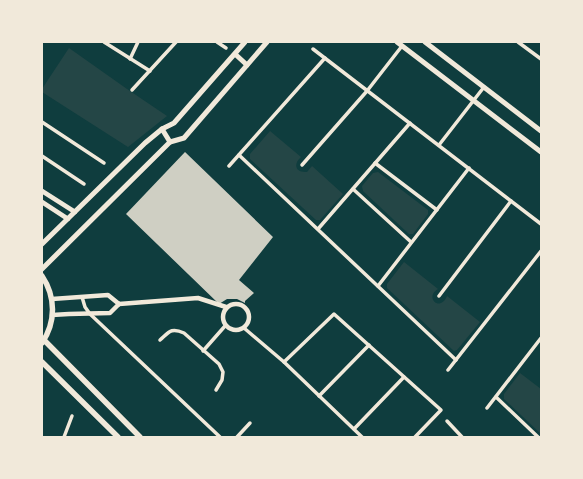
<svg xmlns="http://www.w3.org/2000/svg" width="583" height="479" viewBox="0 0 583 479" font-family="'DM Sans',sans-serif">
  <rect width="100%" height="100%" fill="#0f3d3e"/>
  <!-- green -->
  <g fill="#244646">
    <path d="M69,48L127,89L167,116L128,147L42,92V89Z"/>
    <path d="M270,131L301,157C293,164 295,173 307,172L312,166L343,194L320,220H316L250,159V154Z"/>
    <path d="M378,172L428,210V214L413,234H409L363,191L362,186L373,173Z"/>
    <path d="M404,262L438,289C424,297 440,313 447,296L480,322L457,350L454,351L387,288V284Z"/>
    <path d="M520,373L541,389V434L504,399V394Z"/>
  </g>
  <!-- building -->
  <path fill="#cfcfc3" d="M185,152L273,237L239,280L254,293L245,301V303L237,299H227L219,304L126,214Z"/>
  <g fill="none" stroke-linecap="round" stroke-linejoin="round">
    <!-- minor -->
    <g stroke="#f1e9da" stroke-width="3.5">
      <path d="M104,42L150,71"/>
      <path d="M217,42L226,48"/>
      <path d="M518,42L541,59"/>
      <path d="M313,49L541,224"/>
      <path d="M130,59L138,42"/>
      <path d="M132,90L176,42"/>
      <path d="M42,122L104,163"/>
      <path d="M439,145L484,87"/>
      <path d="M239,155L456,360"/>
      <path d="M42,156L84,184"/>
      <path d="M375,163L437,210"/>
      <path d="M302,165L367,91L402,46"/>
      <path d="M229,166L325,58"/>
      <path d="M353,189L411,242"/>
      <path d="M318,229L410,123"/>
      <path d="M378,286L469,168"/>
      <path d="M439,296L511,201"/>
      <path d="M82,297L85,307L90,314L220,437"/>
      <path d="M244,328L284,362L362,437"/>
      <path d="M160,340C169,332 171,327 184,333L219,364L223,372L222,380L216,390"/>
      <path d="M203,351L225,326"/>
      <path d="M284,362L334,314L441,410L415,437"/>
      <path d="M448,370L541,251"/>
      <path d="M319,396L369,345"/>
      <path d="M496,397L538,437"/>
      <path d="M487,408L541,338"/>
      <path d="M447,421L462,437"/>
      <path d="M354,429L404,377"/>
      <path d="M64,437L72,416"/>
      <path d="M237,437L250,423"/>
    </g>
    <!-- tertiary -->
    <g stroke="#f1e9da" stroke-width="4.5">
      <path d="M42,191L75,212"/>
      <path d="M42,202L68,219"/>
      <path d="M52,299L108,295L119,304"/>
      <circle cx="236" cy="317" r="13"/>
      <path d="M119,304L198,298L226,307"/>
      <path d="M52,315L69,314L110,313L119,304"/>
    </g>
    <!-- secondary -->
    <g stroke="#f1e9da" stroke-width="5">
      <path d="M397,42L541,152"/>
      <path d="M425,42L541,131"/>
      <path d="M235,54L247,65"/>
      <path d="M162,129L170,142"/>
      <path d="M42,244L145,143L162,129L174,123L245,42"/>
      <path d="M42,269L170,142L184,138L267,42"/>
    </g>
    <!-- primary -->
    <g stroke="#f1e9da" stroke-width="5.5">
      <path d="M42,276C56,297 56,322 42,343"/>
      <path d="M44,340L140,437"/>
      <path d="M42,362L118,437"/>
    </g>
  </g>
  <!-- border -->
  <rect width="583" height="479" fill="none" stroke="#f1e9da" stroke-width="86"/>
</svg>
